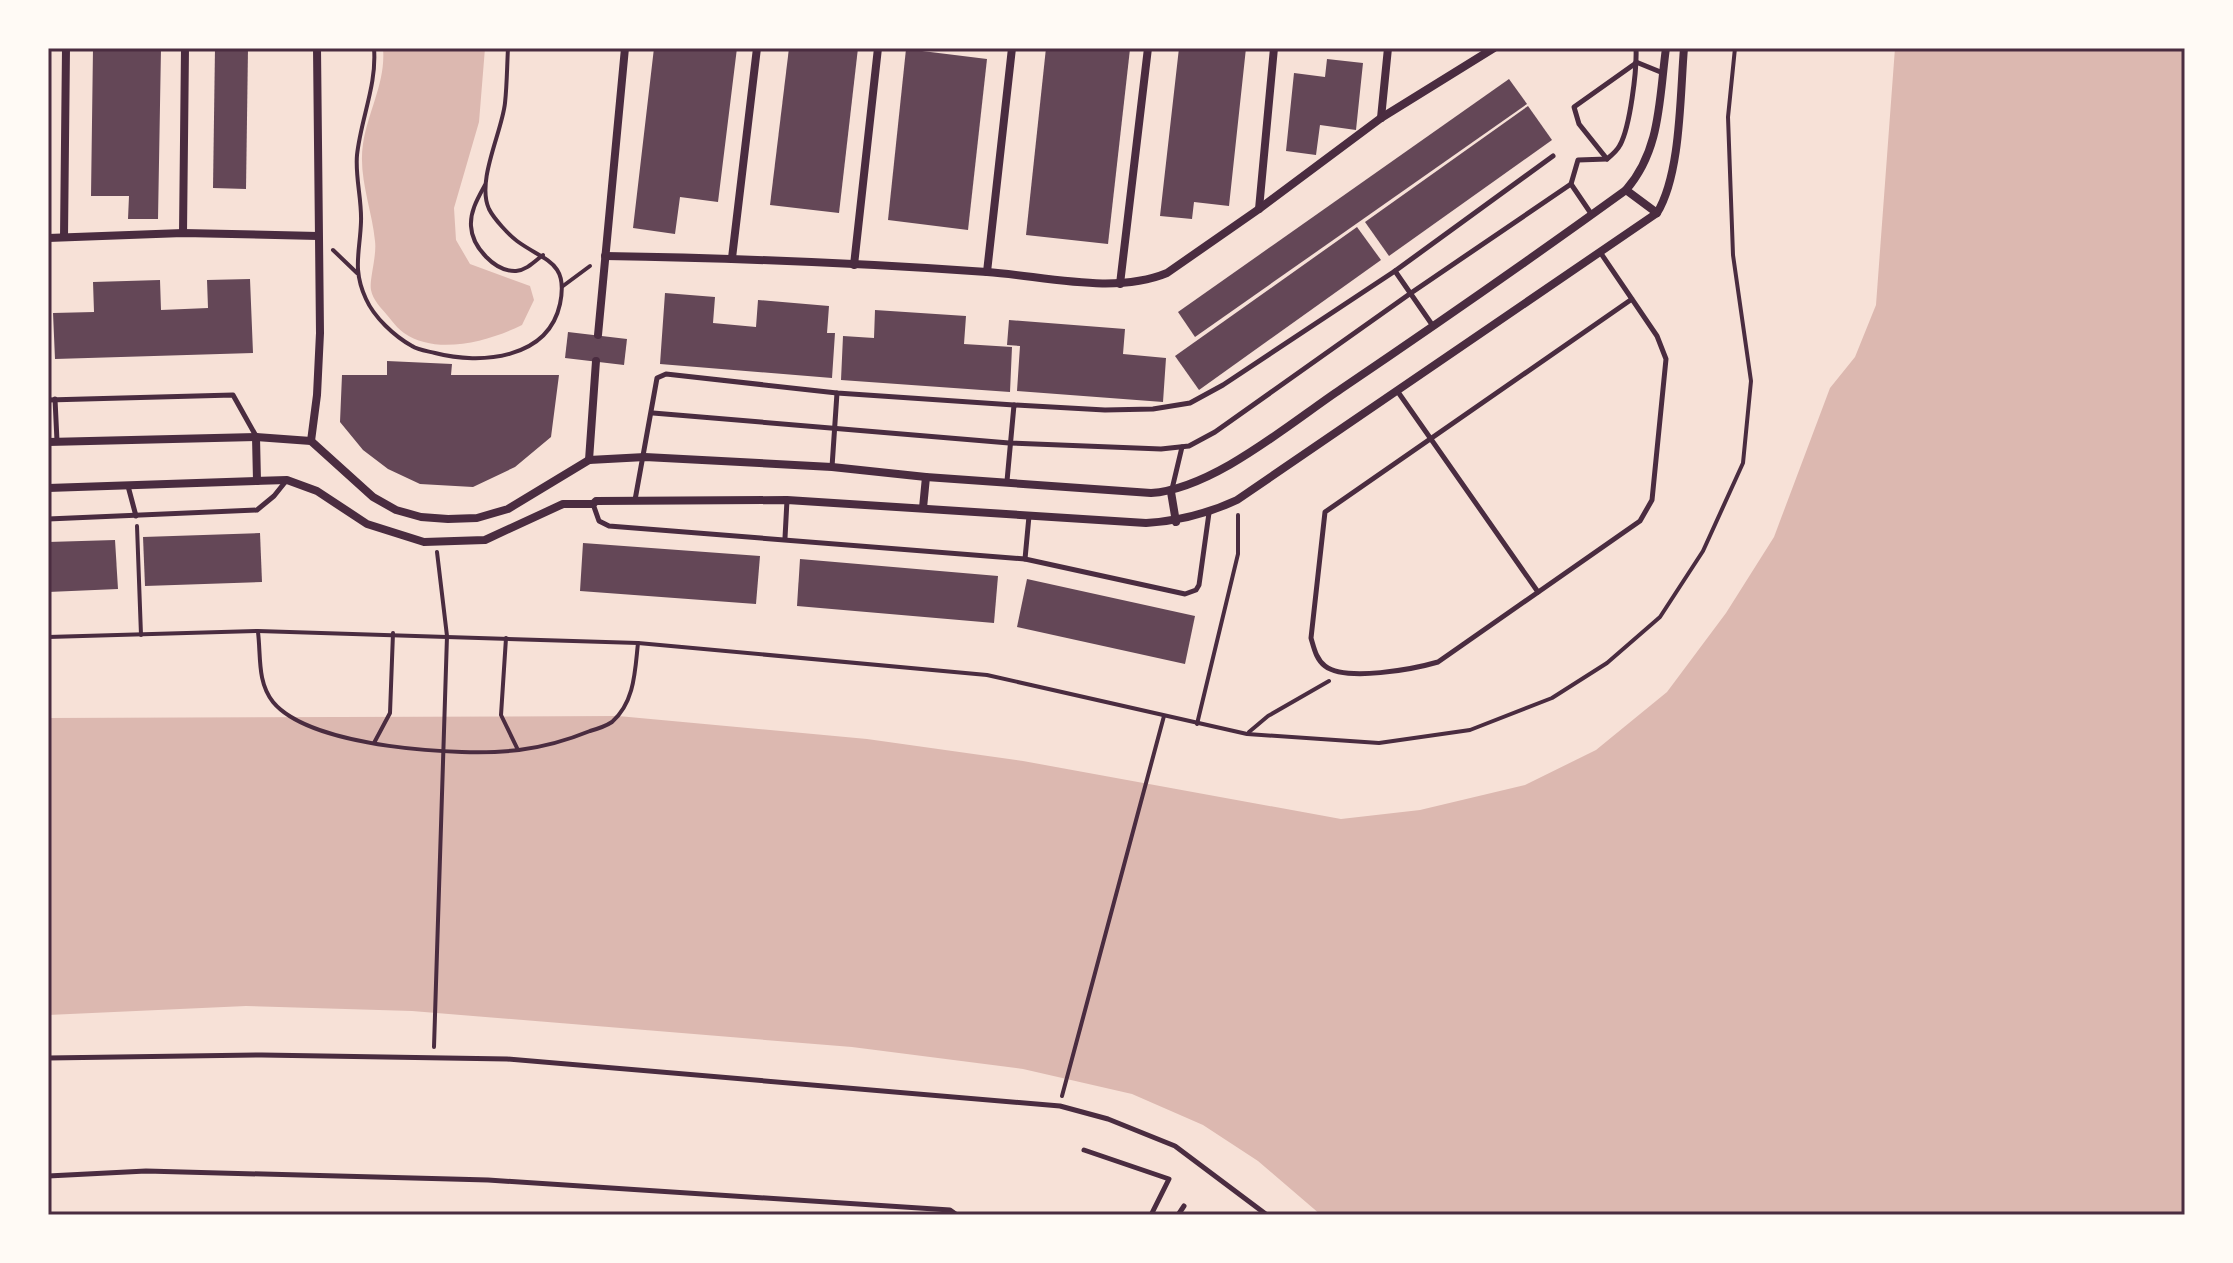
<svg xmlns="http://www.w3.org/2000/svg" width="2233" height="1263" viewBox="0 0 2233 1263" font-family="'PT Sans',sans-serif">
  <rect width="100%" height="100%" fill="#f7e1d7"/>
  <!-- water -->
  <g fill="#dcb8b0">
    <path d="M383,48H485L479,122L454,208L456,240L470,264L530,286L534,300L522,325C489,341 437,356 404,333C398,329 392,321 387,315C381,308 373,300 371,290C369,280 377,256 375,241C372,209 358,177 363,144C368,111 386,82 383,48Z"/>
    <path d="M1895,48H2185V1215H1321L1258,1161L1203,1125L1132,1094L1023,1069L852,1047L412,1011L246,1006L48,1015V718L618,716L867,739L1023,761L1341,819L1420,810L1525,785L1596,750L1667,692L1726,613L1774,537L1830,388L1855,357L1876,305Z"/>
  </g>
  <!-- building -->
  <g fill="#644757">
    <path d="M93,48H161L158,219H128L129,196H91Z"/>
    <path d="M215,48H248L246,189L213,188Z"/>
    <path d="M654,48H737L718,202L680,197L675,234L633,228Z"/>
    <path d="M789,48H858L839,213L770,205Z"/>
    <path d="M1046,48L1130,49L1108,244L1026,235Z"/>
    <path d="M1179,48H1246L1229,206L1194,202L1192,219L1160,216Z"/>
    <path d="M906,49L987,59L968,230L888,220Z"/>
    <path d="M1327,59L1363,63L1356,130L1320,125L1316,155L1286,151L1294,73L1325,77Z"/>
    <path d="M1509,79L1527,104L1195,337L1178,312Z"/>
    <path d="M1528,106L1552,140L1389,256L1365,222Z"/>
    <path d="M1357,227L1381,260L1199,390L1175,356Z"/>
    <path d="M250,279L253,353L55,359L53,313L94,312L93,282L160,280L161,310L208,308L207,280Z"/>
    <path d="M665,293L715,297L713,323L756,327L758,300L829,306L827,333H835L832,378L660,364Z"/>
    <path d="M875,310L966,316L964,344L1012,347L1010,392L841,380L843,336L874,338Z"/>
    <path d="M1009,320L1125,329L1123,354L1166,358L1163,402L1017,391L1020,346L1007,345Z"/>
    <path d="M568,332L627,339L624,365L565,358Z"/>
    <path d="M387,361L452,364L451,375H559L551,437L515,467L473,487L420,484L388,469L363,450L340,422L342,375H387Z"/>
    <path d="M260,533L262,582L145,586L143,537Z"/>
    <path d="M115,540L118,589L48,592V542Z"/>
    <path d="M583,543L760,556L756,604L580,591Z"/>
    <path d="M800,559L998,576L994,623L797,606Z"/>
    <path d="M1027,579L1195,616L1185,664L1017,627Z"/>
  </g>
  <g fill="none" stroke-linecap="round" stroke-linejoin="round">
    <!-- path -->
    <g stroke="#4a2c40" stroke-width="4">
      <path d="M374,48C377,85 361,118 357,155C355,177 362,200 361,222C360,252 352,269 366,299C374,317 394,336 412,346C418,350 427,351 435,353C481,365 548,359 560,304C569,261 544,261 517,241C509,235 494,219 489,209C476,181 502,132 505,103C507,85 507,66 508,48"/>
      <path d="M485,185C478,198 470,211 471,226C472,247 495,272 516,271C527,270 535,261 543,255"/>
      <path d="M333,250L357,273"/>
      <path d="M563,286L590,266"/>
      <path d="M137,526L141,635"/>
      <path d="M258,632C261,656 257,682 273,702C311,748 462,757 519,750C543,747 568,740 590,731C597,729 606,726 612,722C635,702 635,670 638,643"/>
      <path d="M48,637L258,631L638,643L987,675L1247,734L1379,743L1470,730L1552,698L1607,663L1660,617L1703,551L1743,463L1751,381L1733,255L1728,117L1735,48"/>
      <path d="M506,638L501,715L518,750"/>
      <path d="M1197,724L1238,554V515"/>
      <path d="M1249,732L1268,716L1329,681"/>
      <path d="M374,743L390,713L393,633"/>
      <path d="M434,1047L447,636L437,552"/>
      <path d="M1062,1096L1164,716"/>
    </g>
    <!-- service -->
    <g stroke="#4a2c40" stroke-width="5">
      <path d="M1636,62L1663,73"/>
      <path d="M1607,159L1579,124L1574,107L1636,63"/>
      <path d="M1571,184L1592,215"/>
      <path d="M1600,252L1657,336L1666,359L1652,500L1640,521L1438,662C1414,669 1346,682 1325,666C1316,659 1314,648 1311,638L1325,512L1632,299"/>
      <path d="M1395,271L1433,326"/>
      <path d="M1398,392L1538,592"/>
      <path d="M55,399L57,441"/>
      <path d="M48,400L233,395L256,436"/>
      <path d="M653,413L1009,443L1161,449L1189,446L1215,432L1411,293L1571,184L1578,160L1607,159C1612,155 1617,151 1620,145C1630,127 1637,70 1636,48"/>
      <path d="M832,467L837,393"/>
      <path d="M1007,481L1014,405"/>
      <path d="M128,486L136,516"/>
      <path d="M1172,489L1182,447"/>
      <path d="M635,500L657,378L666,374L837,393L1014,405L1105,410L1153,409L1190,403L1223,385L1395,271L1553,156"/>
      <path d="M593,504L599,521L609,526L1025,559L1185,594L1196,590L1199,585L1209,513"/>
      <path d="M48,519L257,510L274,496L286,481"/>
      <path d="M785,538L787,500"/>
      <path d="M1025,559L1029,516"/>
      <path d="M48,1058L262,1055L507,1059L1060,1106L1108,1119L1175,1146L1267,1215"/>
      <path d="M1084,1150L1169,1179L1151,1215"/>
      <path d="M48,1176L146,1171L488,1180L950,1210L957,1215"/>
      <path d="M1178,1215L1184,1206"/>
    </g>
    <!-- minor -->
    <g stroke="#4a2c40" stroke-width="8">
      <path d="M1381,118L1388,48"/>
      <path d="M1626,190L1657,213"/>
      <path d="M1259,209L1274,48"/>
      <path d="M183,233L185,48"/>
      <path d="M64,237L66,48"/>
      <path d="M48,238L183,233L318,236"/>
      <path d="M605,256C732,258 860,263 987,272C1044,276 1114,295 1167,273L1259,209L1381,118L1494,48"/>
      <path d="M732,258L757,48"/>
      <path d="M854,265L878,48"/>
      <path d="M987,272L1012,48"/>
      <path d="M1120,284L1148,48"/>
      <path d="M598,335L625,48"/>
      <path d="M256,437L257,481"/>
      <path d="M311,441L317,395L320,333L317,48"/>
      <path d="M48,442L256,437L311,441L373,497L396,510L421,517L448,519L477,518L508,509L589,460L645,457L832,467L926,477L1151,493C1213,489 1289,424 1341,389C1437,324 1532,258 1626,190C1661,150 1659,99 1666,48"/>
      <path d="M589,460L596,361"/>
      <path d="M48,488L287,480L317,491L367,524L424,542L485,540L563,504H593L596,501L787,500L1146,523C1180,521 1207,514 1237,500L1657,213C1681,174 1680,95 1684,48"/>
      <path d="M1171,492L1176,522"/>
      <path d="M923,508L926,477"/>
    </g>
  </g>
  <!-- border -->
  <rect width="2233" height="1263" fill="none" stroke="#fffaf5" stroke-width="100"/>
  <rect x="50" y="50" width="2133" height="1163" fill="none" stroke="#4a2c40" stroke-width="3"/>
</svg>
